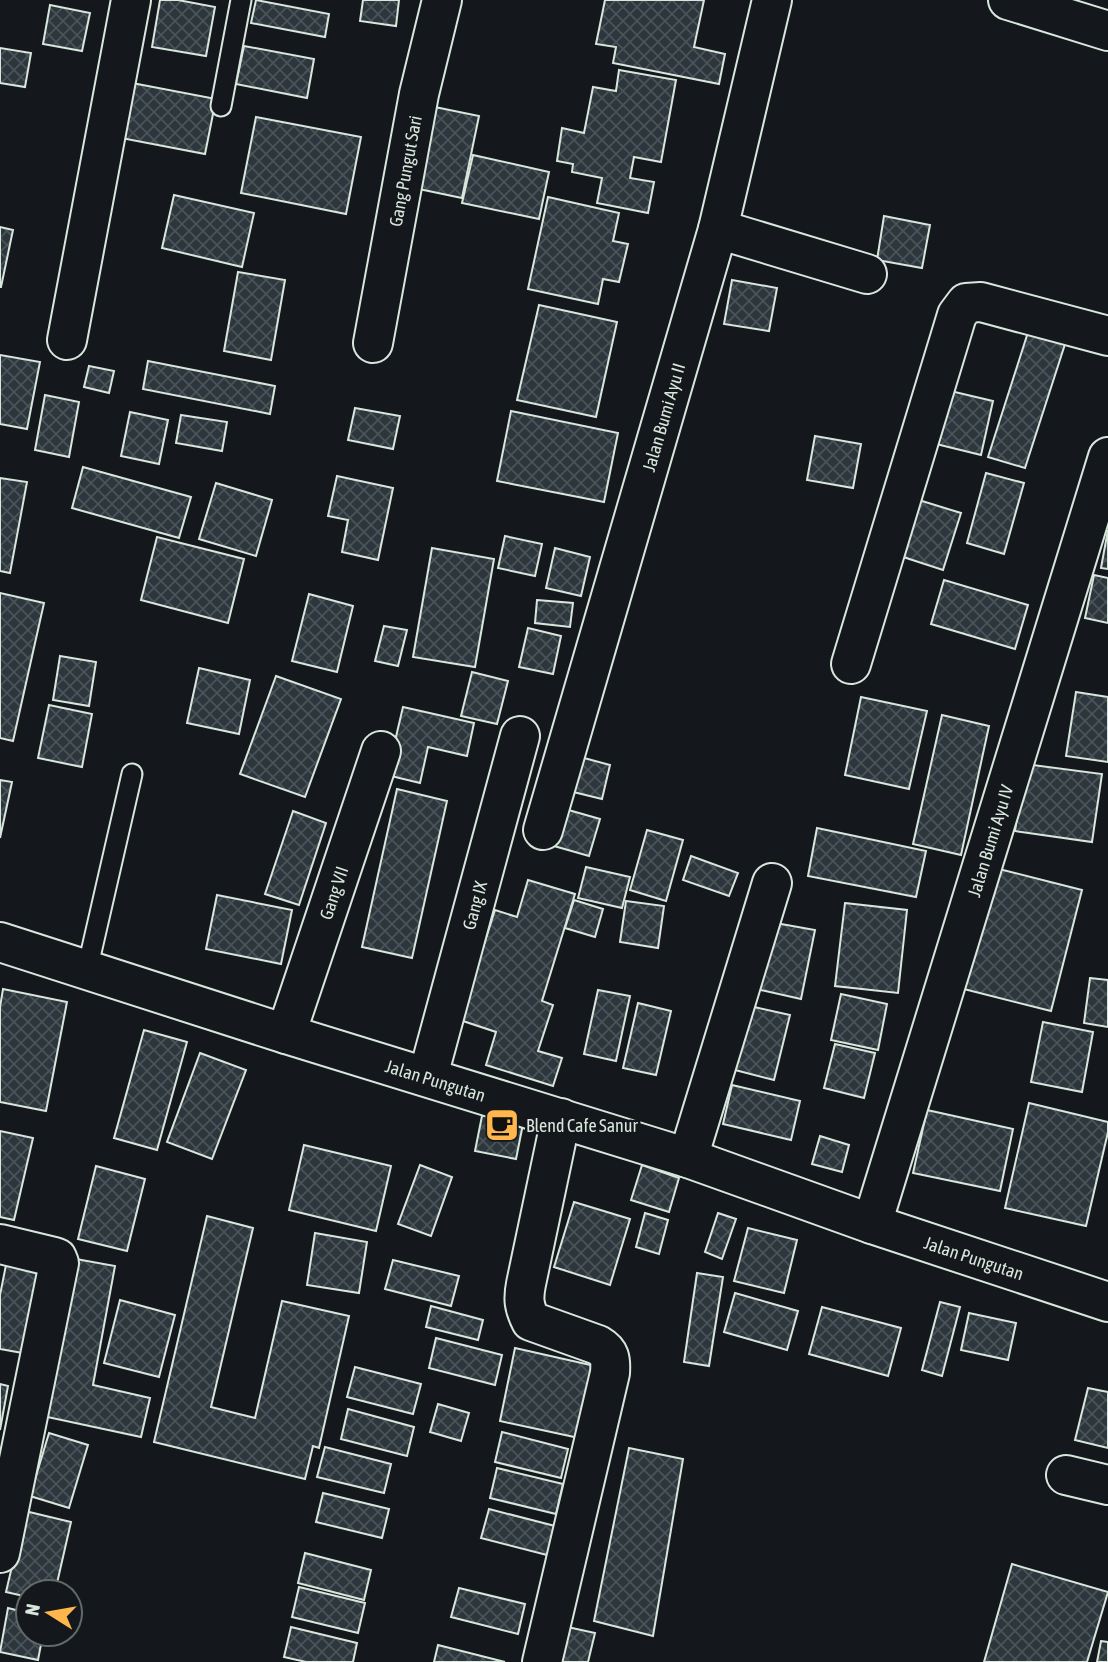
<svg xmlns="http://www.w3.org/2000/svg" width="1108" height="1662" viewBox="0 0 1108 1662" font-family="'Asap Condensed',sans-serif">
  <defs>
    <pattern id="building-cross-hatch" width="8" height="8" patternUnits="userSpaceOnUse" patternTransform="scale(1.75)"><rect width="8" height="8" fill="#2c363c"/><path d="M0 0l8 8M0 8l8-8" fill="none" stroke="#4a5358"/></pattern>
  </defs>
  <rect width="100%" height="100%" fill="#14181c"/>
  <!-- building -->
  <g fill="url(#building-cross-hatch)" stroke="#d8e6dc" stroke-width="2">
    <path d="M160,0H178L215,7L206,56L152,47Z"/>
    <path d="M256,0L329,14L325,37L251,23Z"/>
    <path d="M363,0H399L396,26L360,21Z"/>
    <path d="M605,0H704L694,47L725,54L719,84L613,63L616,47L596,44Z"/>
    <path d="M50,5L90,13L82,51L43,44Z"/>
    <path d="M244,46L314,59L307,98L236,84Z"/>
    <path d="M0,48L31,53L25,87L0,83Z"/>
    <path d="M619,70L676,80L661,162L634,157L630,178L654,182L648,213L597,203L602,178L572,172L573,164L557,161L562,128L584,133L593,87L616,91Z"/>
    <path d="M127,82L216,99L205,154L116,137Z"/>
    <path d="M430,106L479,116L462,198L414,188Z"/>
    <path d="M256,117L361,137L346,214L241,193Z"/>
    <path d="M473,155L549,172L539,219L462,203Z"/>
    <path d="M174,195L254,213L242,267L162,248Z"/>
    <path d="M548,197L619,213L613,241L628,244L619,282L603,279L598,304L528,289Z"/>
    <path d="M884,216L930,225L922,268L877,260Z"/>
    <path d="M0,227L13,230L1,287H0Z"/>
    <path d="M238,272L285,280L271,360L224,351Z"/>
    <path d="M732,280L777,288L769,331L724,324Z"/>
    <path d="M539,305L617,322L596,417L517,400Z"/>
    <path d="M1030,326L1067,338L1025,468L988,457Z"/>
    <path d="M0,355L40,362L27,429L0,424Z"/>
    <path d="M148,361L275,386L270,414L143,389Z"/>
    <path d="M89,366L114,371L109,393L84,387Z"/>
    <path d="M942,389L993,401L981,455L928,442Z"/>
    <path d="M45,395L79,402L69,457L35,450Z"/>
    <path d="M355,408L400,416L393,449L348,440Z"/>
    <path d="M511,411L618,433L604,502L497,481Z"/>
    <path d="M130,412L168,420L159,464L121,456Z"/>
    <path d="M181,415L227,422L222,451L176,443Z"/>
    <path d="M815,436L861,444L853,488L807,480Z"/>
    <path d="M83,467L191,497L179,538L72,508Z"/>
    <path d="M986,473L1024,483L1004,554L967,543Z"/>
    <path d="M337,476L393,488L378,560L342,552L348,520L328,516Z"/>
    <path d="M0,478L27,482L10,573L0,571Z"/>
    <path d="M216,483L272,500L256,556L199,539Z"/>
    <path d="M909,497L961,513L943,570L891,553Z"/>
    <path d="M1108,530V569L1101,568Z"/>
    <path d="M505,536L542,544L535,576L498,568Z"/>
    <path d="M157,537L244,559L228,623L141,600Z"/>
    <path d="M432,548L494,559L475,667L413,657Z"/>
    <path d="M555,548L590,557L581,596L546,588Z"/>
    <path d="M1094,575L1108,578V623L1085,618Z"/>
    <path d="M944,580L1028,605L1015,649L931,624Z"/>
    <path d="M0,593L44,603L13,741L0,738Z"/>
    <path d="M309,594L353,606L337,672L292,661Z"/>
    <path d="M537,600L573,603L570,627L535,623Z"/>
    <path d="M384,626L407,630L398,666L375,661Z"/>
    <path d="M528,628L561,636L553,674L519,667Z"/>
    <path d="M60,656L96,662L89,706L53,700Z"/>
    <path d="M199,668L250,680L239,734L187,723Z"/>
    <path d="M472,672L508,681L497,724L461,716Z"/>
    <path d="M276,676L341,699L305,797L240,774Z"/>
    <path d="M1076,692L1108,697V762L1066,756Z"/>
    <path d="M861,697L927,711L909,789L845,775Z"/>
    <path d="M49,705L92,714L82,767L38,758Z"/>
    <path d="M403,707L474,723L467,756L428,747L420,783L387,775Z"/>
    <path d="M942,715L989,726L961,855L913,844Z"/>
    <path d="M573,755L610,765L602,799L565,790Z"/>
    <path d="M1025,764L1102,774L1092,842L1015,831Z"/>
    <path d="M0,780L12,782L0,838Z"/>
    <path d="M397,789L447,801L412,958L362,947Z"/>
    <path d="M558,807L600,819L589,856L547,844Z"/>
    <path d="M293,811L326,823L299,905L265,894Z"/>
    <path d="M817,828L926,851L916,897L808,876Z"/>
    <path d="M647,830L683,840L666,901L630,890Z"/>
    <path d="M691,856L738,873L729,896L683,880Z"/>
    <path d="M987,866L1082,890L1051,1011L956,987Z"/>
    <path d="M586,867L630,877L622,908L578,898Z"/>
    <path d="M528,880L575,894L542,1001L553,1005L538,1051L562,1058L553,1086L486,1065L496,1032L460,1020L495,910L517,917Z"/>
    <path d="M217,895L292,910L281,964L206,949Z"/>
    <path d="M574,900L603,909L595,937L565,928Z"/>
    <path d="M626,901L664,906L658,948L620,942Z"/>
    <path d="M845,903L907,910L898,993L835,986Z"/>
    <path d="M770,922L815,930L801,999L756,989Z"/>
    <path d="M1090,978L1108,980V1027L1084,1023Z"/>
    <path d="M3,989L67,1002L46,1111L0,1102V1007Z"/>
    <path d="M598,990L630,996L616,1061L584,1054Z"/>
    <path d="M841,994L887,1004L878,1050L831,1040Z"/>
    <path d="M638,1003L671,1011L656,1075L623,1068Z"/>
    <path d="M750,1006L790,1015L774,1080L735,1070Z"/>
    <path d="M1043,1022L1093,1032L1082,1092L1031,1082Z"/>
    <path d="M144,1030L187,1042L157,1150L114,1138Z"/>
    <path d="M835,1044L875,1053L864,1098L824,1088Z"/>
    <path d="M200,1053L246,1070L212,1159L167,1142Z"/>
    <path d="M732,1085L800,1101L791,1140L723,1124Z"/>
    <path d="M1029,1103L1108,1122V1132L1086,1226L1005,1208Z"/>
    <path d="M927,1110L1013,1129L1000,1191L913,1173Z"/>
    <path d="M483,1111L524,1119L516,1159L475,1151Z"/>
    <path d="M0,1131L33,1138L14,1220L0,1217Z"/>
    <path d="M820,1136L849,1145L842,1172L812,1164Z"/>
    <path d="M304,1145L391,1166L376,1231L289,1210Z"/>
    <path d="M420,1165L452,1177L431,1236L398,1224Z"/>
    <path d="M642,1165L679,1178L669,1212L631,1200Z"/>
    <path d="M96,1166L145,1179L127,1251L78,1239Z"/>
    <path d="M574,1202L630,1219L610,1285L554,1267Z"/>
    <path d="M645,1213L668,1220L659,1254L636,1247Z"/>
    <path d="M718,1213L736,1219L722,1259L705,1252Z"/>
    <path d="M207,1216L253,1228L211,1407L255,1418L282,1301L349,1316L319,1448L313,1446L305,1479L154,1442Z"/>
    <path d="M748,1228L797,1240L784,1293L734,1281Z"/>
    <path d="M315,1233L367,1242L359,1293L307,1285Z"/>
    <path d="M65,1257L115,1266L93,1385L150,1398L141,1437L38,1415Z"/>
    <path d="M393,1260L459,1276L451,1306L385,1289Z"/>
    <path d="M6,1265L51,1274L34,1355L0,1349V1295Z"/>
    <path d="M697,1273L723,1277L709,1366L684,1362Z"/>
    <path d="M735,1293L798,1311L787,1350L724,1332Z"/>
    <path d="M120,1300L175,1315L159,1377L104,1363Z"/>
    <path d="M940,1302L960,1307L942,1376L922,1370Z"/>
    <path d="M431,1306L483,1320L478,1340L426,1327Z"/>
    <path d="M822,1307L901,1328L888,1376L809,1354Z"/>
    <path d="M969,1313L1016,1323L1008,1360L961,1350Z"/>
    <path d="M436,1338L502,1355L495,1385L429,1368Z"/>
    <path d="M515,1348L595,1366L579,1438L500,1421Z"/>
    <path d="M355,1367L421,1384L413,1414L347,1397Z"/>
    <path d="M0,1384L8,1386L0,1430Z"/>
    <path d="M1088,1388L1108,1392V1448L1075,1440Z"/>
    <path d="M438,1404L469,1413L461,1441L430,1432Z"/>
    <path d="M348,1409L414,1427L407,1456L341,1439Z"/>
    <path d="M502,1432L568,1449L561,1478L495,1462Z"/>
    <path d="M49,1433L88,1445L69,1508L30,1496Z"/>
    <path d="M325,1447L391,1464L384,1493L317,1477Z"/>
    <path d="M629,1448L683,1459L653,1636L594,1621Z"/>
    <path d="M497,1468L563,1484L556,1514L490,1498Z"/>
    <path d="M323,1493L389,1509L382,1538L316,1522Z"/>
    <path d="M489,1509L555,1526L547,1555L481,1538Z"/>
    <path d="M25,1511L71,1522L55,1592H28V1597L6,1592Z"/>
    <path d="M305,1553L371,1570L364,1600L298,1583Z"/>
    <path d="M1012,1564L1108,1592L1087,1662H984Z"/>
    <path d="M299,1587L365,1603L358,1633L292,1617Z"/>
    <path d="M459,1588L525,1604L518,1634L451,1617Z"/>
    <path d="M8,1608L28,1613V1634H43L38,1660L0,1652Z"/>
    <path d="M563,1626L595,1633L588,1662H557Z"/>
    <path d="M291,1627L357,1643L353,1662H306L284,1657Z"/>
    <path d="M1101,1641L1108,1642V1662H1097Z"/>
    <path d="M438,1645L505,1662H434Z"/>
  </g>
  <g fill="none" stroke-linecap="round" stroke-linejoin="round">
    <!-- lane casing -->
    <g stroke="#d8e6dc" stroke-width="23">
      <g id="lane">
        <path d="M221,106L241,0"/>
        <path d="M87,970L132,774"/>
      </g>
    </g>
    <!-- street casing -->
    <g stroke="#d8e6dc" stroke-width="42">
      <g id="street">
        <path d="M1008,0L1108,31"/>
        <path d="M718,229L867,274"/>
        <path d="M67,340L131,0"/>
        <path id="s1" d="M373,343L419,94L442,0"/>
        <path d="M851,664L957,315L966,303L981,302L1108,336"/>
        <path id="s2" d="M543,830L718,229L772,0"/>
        <path id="s3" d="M0,942L286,1034L688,1158L872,1224L1108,1302"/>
        <path id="s4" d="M286,1034L381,751"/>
        <path id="s5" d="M428,1076L520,736"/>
        <path d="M688,1158L772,883"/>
        <path id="s6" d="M872,1224L1108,457"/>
        <path d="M0,1244L54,1257L57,1258L59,1263L0,1553"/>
        <path d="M1066,1475L1108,1485"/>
        <path d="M542,1662L610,1373C611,1359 610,1352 598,1345L531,1321C524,1307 523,1299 526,1284L561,1118"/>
      </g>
    </g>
    <!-- lane -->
    <use href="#lane" stroke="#14181c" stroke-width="19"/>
    <!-- street -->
    <use href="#street" stroke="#14181c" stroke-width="38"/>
  </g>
  <!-- icons -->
  <defs>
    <g id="cafe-square" transform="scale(1.75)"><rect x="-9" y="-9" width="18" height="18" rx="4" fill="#ffb74d" stroke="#14181c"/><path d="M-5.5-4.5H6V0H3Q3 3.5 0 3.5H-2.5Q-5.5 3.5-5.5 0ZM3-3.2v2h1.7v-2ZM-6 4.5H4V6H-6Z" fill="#111"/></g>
  </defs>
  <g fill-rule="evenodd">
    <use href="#cafe-square" x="502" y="1125"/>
  </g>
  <g text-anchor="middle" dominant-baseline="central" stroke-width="5" stroke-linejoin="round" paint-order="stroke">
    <!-- street labels -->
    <g font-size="18" fill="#d8e6dc" stroke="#14181c">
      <text stroke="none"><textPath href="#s1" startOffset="175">Gang Pungut Sari</textPath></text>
      <text stroke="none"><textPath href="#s2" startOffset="430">Jalan Bumi Ayu II</textPath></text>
      <text stroke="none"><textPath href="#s6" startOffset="401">Jalan Bumi Ayu IV</textPath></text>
      <text stroke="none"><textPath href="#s4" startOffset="149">Gang VII</textPath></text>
      <text stroke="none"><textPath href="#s5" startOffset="177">Gang IX</textPath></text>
      <text stroke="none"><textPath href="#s3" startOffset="457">Jalan Pungutan</textPath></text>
      <text stroke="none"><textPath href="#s3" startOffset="1024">Jalan Pungutan</textPath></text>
    </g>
    <!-- poi labels -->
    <g font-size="18" fill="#d8e6dc" stroke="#14181c" text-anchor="start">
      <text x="526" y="1125">Blend Cafe Sanur</text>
    </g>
  </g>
  <!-- north arrow -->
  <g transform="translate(49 1613) rotate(281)"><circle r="33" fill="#14181c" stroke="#626a69" stroke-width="2"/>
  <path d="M0-5L12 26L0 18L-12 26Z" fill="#ffb74d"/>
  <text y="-10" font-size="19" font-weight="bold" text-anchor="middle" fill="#d8e6dc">N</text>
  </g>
</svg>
